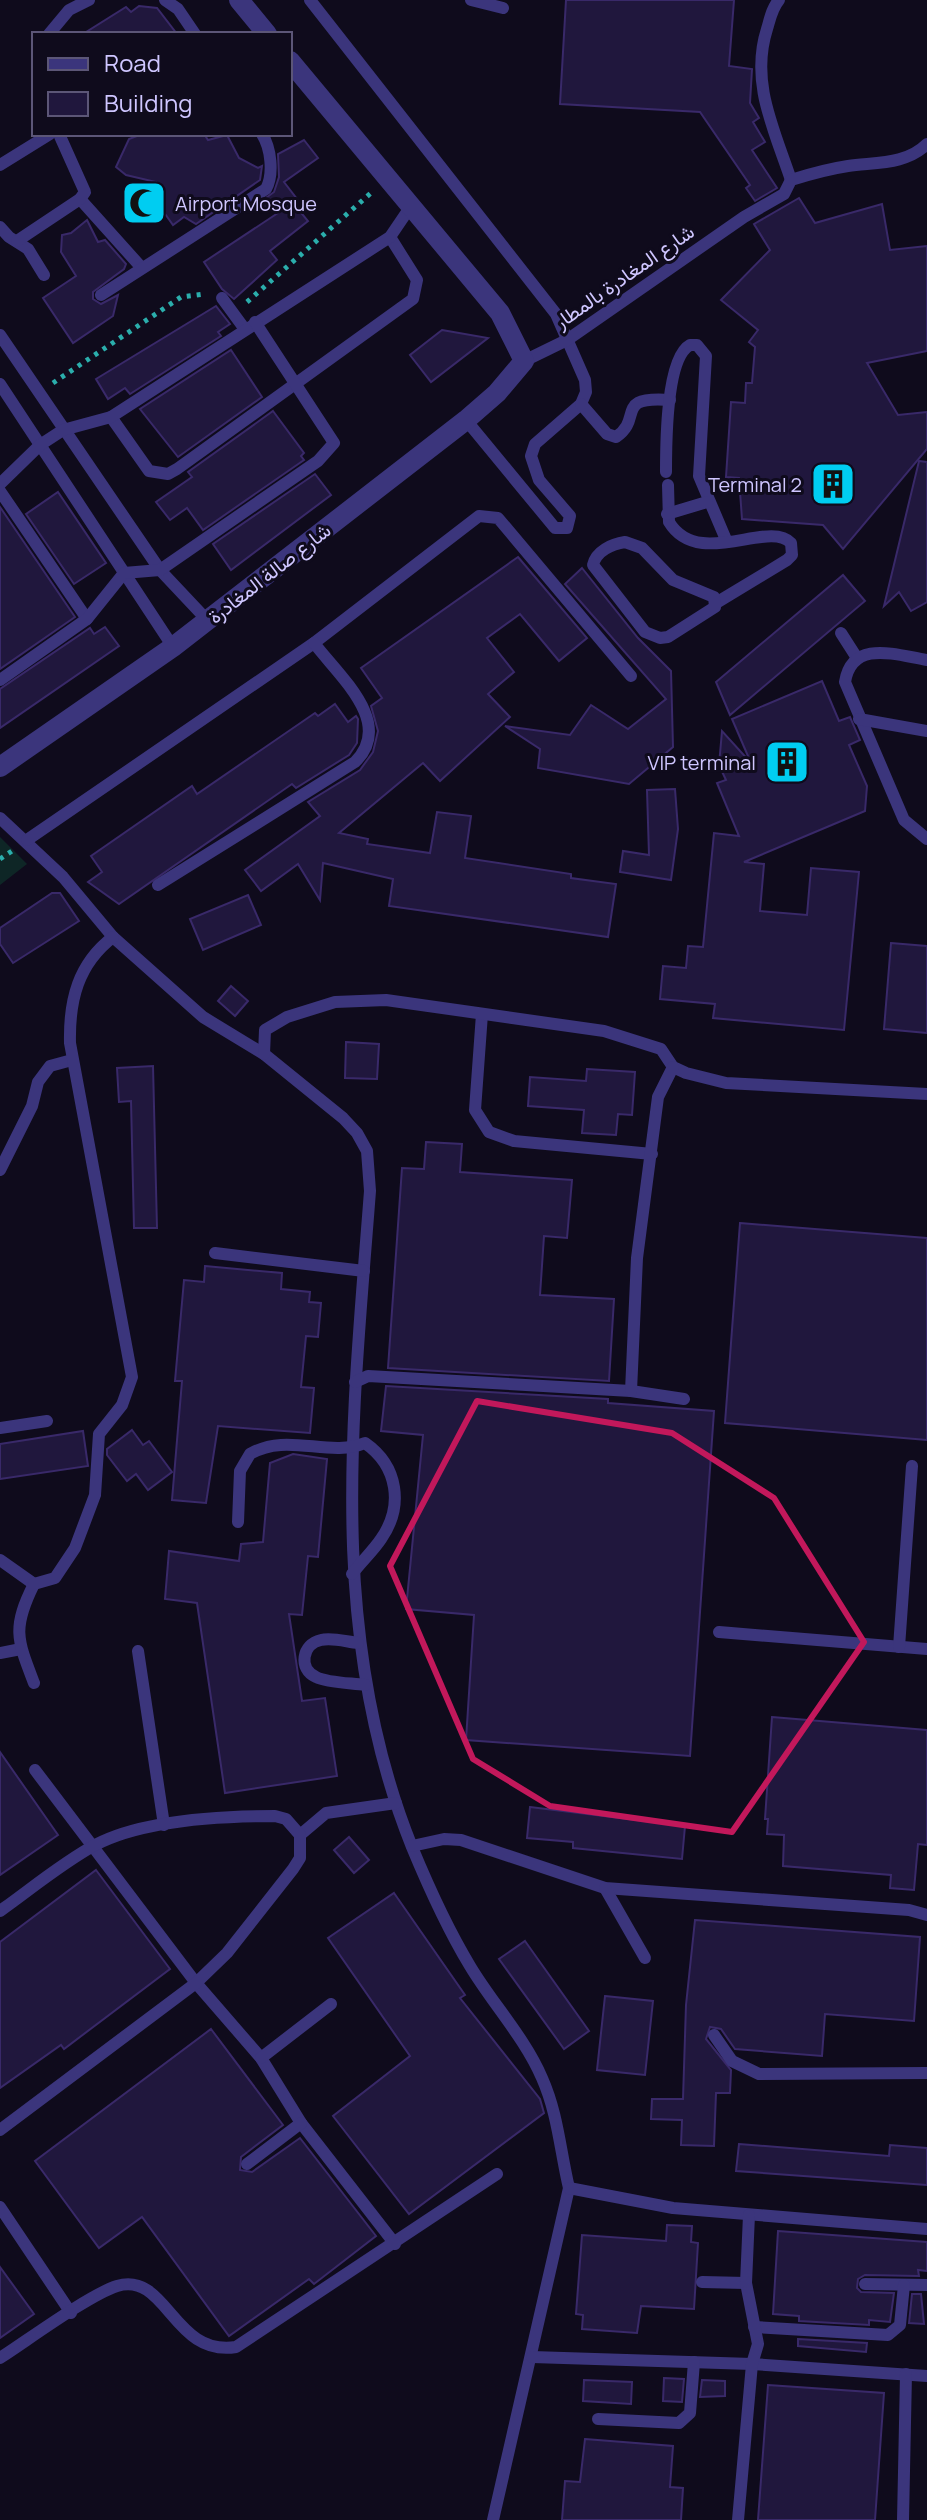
<svg xmlns="http://www.w3.org/2000/svg" width="927" height="2520" viewBox="0 0 927 2520" font-family="Manrope,Vazirmatn,sans-serif">
  <rect width="100%" height="100%" fill="#0f0b1c"/>
  <!-- green -->
  <path fill="#0e2626" d="M0,837L27,864L0,885Z"/>
  <!-- building -->
  <g fill="#20173d" stroke="#392969" stroke-width="2">
    <path d="M566,0H734L729,66L752,69L750,103L759,118L753,122L765,142L752,150L777,188L755,201L746,188L750,185L700,112L560,104Z"/>
    <path d="M139,6L157,8L177,34H83L126,7L131,12Z"/>
    <path d="M142,134H204L208,140L227,135L239,158L258,168L262,166L260,180L196,224L184,217L173,225L158,204L156,182L126,175L116,167L129,139Z"/>
    <path d="M304,140L318,158L284,182L297,199L247,212L274,192L279,177L278,154Z"/>
    <path d="M799,198L815,223L882,204L890,250L927,246V351L867,363L898,415L927,412V449L843,549L823,525L742,519L739,478L726,477L731,402L745,403L746,383H752L755,347L749,342L758,330L721,300L770,250L754,224Z"/>
    <path d="M293,203L308,221L270,251L277,260L234,299L222,289L204,262Z"/>
    <path d="M87,220L98,242L105,240L126,264L124,269L93,292V299L101,304L118,295L113,316L73,343L43,298L76,276L61,252L62,235L71,233Z"/>
    <path d="M216,306L230,324L218,332L221,336L130,394L125,388L108,399L96,379Z"/>
    <path d="M442,330L488,338L431,382L410,355Z"/>
    <path d="M231,350L262,397L178,457L140,409Z"/>
    <path d="M273,411L304,453L301,456L304,460L203,530L187,508L170,520L156,502L192,477L188,472Z"/>
    <path d="M919,461L927,462V602L911,611L899,592L884,606Z"/>
    <path d="M315,474L331,495L231,570L213,544Z"/>
    <path d="M58,492L106,563L74,584L26,514Z"/>
    <path d="M0,507L75,617L0,669Z"/>
    <path d="M518,557L587,638L559,661L520,614L487,638L514,672L488,694L510,717L440,781L423,763L339,833L368,839L367,844L430,853L437,812L471,816L465,858L571,874V878L616,884L608,937L389,906L393,879L323,863L320,900L298,864L261,891L245,870L320,816L308,802L360,770L373,752L378,731L371,706L382,698L361,668Z"/>
    <path d="M582,568L638,638L671,671L673,747L629,784L538,768L540,749L505,726L570,735L591,705L628,729L666,699L565,584Z"/>
    <path d="M843,575L865,601L730,715L716,682Z"/>
    <path d="M105,627L119,646L0,728V689L90,628L94,634Z"/>
    <path d="M822,681L839,721L850,717L860,740L849,745L867,786L865,811L744,862L764,864L760,911L807,915L811,868L859,872L844,1030L713,1018L715,1004L660,999L663,966L686,968L688,946L703,947L714,833L739,836L717,783L726,780L719,765L722,731L751,763L732,719Z"/>
    <path d="M335,704L348,722L356,716L358,719L357,743L349,755L296,788L292,784L119,904L88,882L102,872L91,856L192,786L197,794L315,713L318,716Z"/>
    <path d="M675,789L678,829L671,880L620,872L623,851L649,855L647,790Z"/>
    <path d="M52,893H60L79,921L13,963L0,944V928Z"/>
    <path d="M248,895L261,925L203,950L190,919Z"/>
    <path d="M891,943L927,946V1033L884,1029Z"/>
    <path d="M231,986L248,1001L235,1016L218,1001Z"/>
    <path d="M346,1042L379,1044L377,1079L345,1078Z"/>
    <path d="M153,1066L157,1228H134L131,1101L119,1102L117,1068Z"/>
    <path d="M587,1069L635,1072L632,1115L618,1114L616,1135L582,1133L584,1110L528,1106L530,1077L586,1081Z"/>
    <path d="M426,1142L462,1144L460,1172L572,1180L567,1238L544,1236L540,1295L614,1299L609,1381L388,1368L402,1168L424,1169Z"/>
    <path d="M740,1223L927,1238V1440L725,1423Z"/>
    <path d="M205,1266L282,1273L281,1289L310,1292L309,1302L321,1303L318,1337L306,1336L301,1387L314,1388L310,1433L218,1426L206,1503L172,1500L182,1381H175L184,1280L204,1282Z"/>
    <path d="M386,1386L608,1399V1403L714,1411L690,1756L466,1740L474,1615L406,1609L423,1435L381,1431Z"/>
    <path d="M132,1430L143,1445L149,1441L172,1472L148,1490L136,1474L127,1481L107,1455V1449Z"/>
    <path d="M83,1431L88,1466L0,1479V1444Z"/>
    <path d="M293,1454L327,1459L318,1557L308,1556L302,1615L289,1614L302,1701L325,1698L337,1776L225,1793L197,1603L165,1599L169,1551L239,1561L241,1544L263,1542L270,1463Z"/>
    <path d="M772,1717L927,1730V1845L918,1844L914,1890L890,1888L891,1875L783,1866L784,1835L767,1834L768,1819H765Z"/>
    <path d="M0,1752L58,1835L0,1875Z"/>
    <path d="M530,1807L685,1826L682,1859L573,1848V1842L527,1838Z"/>
    <path d="M349,1837L369,1860L354,1873L334,1850Z"/>
    <path d="M96,1870L170,1969L64,2049L61,2045L0,2088V1942Z"/>
    <path d="M394,1893L465,1995L460,1998L540,2099L544,2113L409,2214L333,2116L410,2056L328,1938Z"/>
    <path d="M695,1920L920,1937L914,2021L825,2014L822,2056L735,2049L721,2029L710,2027L706,2039L731,2070L730,2093H716L714,2146L681,2145L682,2120L651,2119L652,2099H683L686,2005Z"/>
    <path d="M525,1941L589,2031L564,2049L499,1959Z"/>
    <path d="M605,1996L653,2001L645,2075L597,2070Z"/>
    <path d="M211,2029L283,2125L241,2157L240,2170L252,2172L300,2138L376,2236L314,2284L309,2279L229,2336L142,2217L99,2248L35,2161Z"/>
    <path d="M739,2144L889,2156L890,2145L927,2148V2185L736,2171Z"/>
    <path d="M667,2225L692,2226L691,2242L698,2243L694,2309L641,2306L637,2333L582,2329L583,2315L576,2314L582,2235L666,2241Z"/>
    <path d="M778,2231L927,2242V2271L918,2270L919,2276L865,2275L858,2279L857,2288L861,2292L894,2293L890,2322L869,2320V2325L799,2321V2316L773,2314Z"/>
    <path d="M0,2267L34,2314L0,2338Z"/>
    <path d="M912,2294H921L924,2324L909,2323Z"/>
    <path d="M798,2339L867,2343L866,2352L798,2346Z"/>
    <path d="M664,2378L684,2379L682,2402L663,2401Z"/>
    <path d="M584,2380L632,2382L631,2404L583,2401Z"/>
    <path d="M702,2380L725,2381V2396L700,2397Z"/>
    <path d="M768,2385L884,2393L875,2520H758Z"/>
    <path d="M585,2439L673,2446L670,2487L683,2488L681,2520H562L565,2481L580,2482Z"/>
  </g>
  <g fill="none" stroke-linecap="round" stroke-linejoin="round">
    <!-- path -->
    <g stroke="#2baeac" stroke-width="5" stroke-dasharray="4 6" stroke-linecap="butt">
      <path d="M247,302L372,192"/>
      <path d="M53,383L181,297L204,294"/>
      <path d="M0,859L12,851"/>
    </g>
    <!-- service -->
    <g stroke="#3b357c" stroke-width="12">
      <path d="M165,0L178,9L195,34"/>
      <path d="M310,0L556,314L585,380L586,392L581,404L535,444L531,456L539,480L570,516L567,528H555L466,420"/>
      <path d="M471,0L503,8"/>
      <path d="M779,0C772,8 770,19 767,29C750,82 774,129 791,180"/>
      <path d="M49,34L69,10L89,0"/>
      <path d="M0,165L50,134"/>
      <path d="M80,199L141,267"/>
      <path d="M0,227L9,237L28,249L44,275"/>
      <path d="M17,241L80,199L85,192L59,134"/>
      <path d="M101,295L266,189C274,174 271,148 262,134"/>
      <path d="M222,298L244,328"/>
      <path d="M0,335L160,570L208,621"/>
      <path d="M524,361L567,340L744,217L784,194L791,180C810,174 828,169 848,166C875,162 906,165 927,144"/>
      <path d="M0,384L173,647"/>
      <path d="M581,404L607,434L616,437C644,418 613,396 670,400"/>
      <path d="M111,417L149,471L168,474L177,469L413,299L417,280L390,237"/>
      <path d="M666,472C666,446 666,358 690,345H697L706,356L699,476L727,542"/>
      <path d="M0,484L40,445L63,430L111,417L390,237L411,206"/>
      <path d="M668,485L669,522C698,570 769,519 791,543L792,555L787,560L716,603"/>
      <path d="M0,491L87,619"/>
      <path d="M667,514L707,502"/>
      <path d="M625,542L642,548L673,580L714,597L715,607L668,637L660,638L645,632L593,565C596,551 612,544 625,542Z"/>
      <path d="M841,633L857,658"/>
      <path d="M927,660C896,655 852,639 845,682L904,820L927,839"/>
      <path d="M0,680L87,619L124,573L160,570L318,461L334,443L255,322"/>
      <path d="M859,719L927,731"/>
      <path d="M0,818L63,877L113,937L203,1017L264,1054L343,1118L357,1133L367,1151L370,1191C353,1414 326,1633 412,1847C429,1888 447,1928 470,1966C492,2003 525,2038 542,2078C558,2114 560,2150 569,2188L493,2520"/>
      <path d="M27,840L314,643L479,516L498,518L631,676"/>
      <path d="M158,885L355,762C395,723 339,676 314,643"/>
      <path d="M482,1014L475,1110L489,1132L514,1141L652,1154"/>
      <path d="M264,1054L265,1030L287,1017L335,1002L386,1000L604,1031L661,1049L673,1067L686,1073L726,1083L927,1094"/>
      <path d="M0,1170L32,1106L38,1082L50,1066L72,1060"/>
      <path d="M215,1253L364,1271"/>
      <path d="M355,1382L368,1376L631,1391L684,1399"/>
      <path d="M631,1391L637,1258L658,1097L673,1067"/>
      <path d="M0,1428L47,1421"/>
      <path d="M238,1522L240,1471L250,1454C287,1432 329,1458 365,1443C398,1466 404,1506 381,1539C373,1551 361,1562 352,1574"/>
      <path d="M0,1560L34,1584"/>
      <path d="M719,1632L927,1649"/>
      <path d="M358,1643C347,1642 332,1637 321,1640C302,1644 298,1669 316,1677C328,1683 351,1683 365,1685"/>
      <path d="M899,1647L912,1466"/>
      <path d="M138,1651L164,1825"/>
      <path d="M0,1653L21,1649"/>
      <path d="M34,1683C17,1639 12,1628 34,1584L55,1578L75,1548L95,1495L99,1434L122,1405L132,1377L70,1043C69,1000 78,964 113,937"/>
      <path d="M35,1770L196,1983L261,2058L301,2123L395,2244"/>
      <path d="M300,1835L326,1813L396,1803"/>
      <path d="M412,1846L444,1839L461,1840L605,1888L909,1910L927,1915"/>
      <path d="M605,1888L645,1958"/>
      <path d="M0,1911C31,1889 62,1863 95,1845C142,1820 223,1816 275,1816L286,1819L300,1835V1858L293,1869L227,1953L196,1983L0,2130"/>
      <path d="M714,2035L732,2061L759,2074L927,2073"/>
      <path d="M261,2058L331,2004"/>
      <path d="M247,2164L301,2123"/>
      <path d="M569,2188L673,2208L927,2229"/>
      <path d="M0,2207L71,2313"/>
      <path d="M702,2282L746,2283"/>
      <path d="M865,2284L927,2285"/>
      <path d="M754,2327L888,2335L900,2325L904,2285"/>
      <path d="M532,2357L752,2364L927,2376"/>
      <path d="M0,2358C28,2340 89,2295 117,2286C167,2271 173,2357 236,2347L497,2174"/>
      <path d="M598,2419L679,2423L690,2413L694,2362"/>
      <path d="M738,2520L752,2364L758,2344L746,2283L749,2215"/>
      <path d="M903,2520L906,2374"/>
    </g>
    <!-- minor -->
    <g stroke="#3b357c" stroke-width="20">
      <path d="M239,0L267,34"/>
      <path d="M0,767L173,647L466,420L497,393L524,361L500,313L290,61"/>
    </g>
  </g>
  <!-- marked area -->
  <path fill="none" stroke="#c2185b" stroke-width="6" stroke-linejoin="round" d="M477,1401L672,1433L774,1498L864,1642L732,1832L550,1806L473,1759L390,1566Z"/>
  <!-- icons -->
  <defs>
    <g id="mosque-square" transform="scale(2.3)"><rect x="-9" y="-9" width="18" height="18" rx="4" fill="#00cdf1" stroke="#0f0b1c"/><path d="M3.5-4.9A6 6 0 1 0 3.5 4.9A5 5 0 1 1 3.5-4.9Z" fill="#111"/></g>
    <g id="building-square" transform="scale(2.3)"><rect x="-9" y="-9" width="18" height="18" rx="4" fill="#00cdf1" stroke="#0f0b1c"/><path d="M-4-6H4V6H1V3H-1V6H-4ZM-2.5-4.3h1.7v1.8h-1.7ZM.8-4.3h1.7v1.8H.8ZM-2.5-1h1.7V.8h-1.7ZM.8-1h1.7V.8H.8Z" fill="#111"/></g>
  </defs>
  <g fill-rule="evenodd">
    <use href="#mosque-square" x="144" y="203"/>
    <use href="#building-square" x="833" y="484"/>
    <use href="#building-square" x="787" y="762"/>
  </g>
  <g text-anchor="middle" dominant-baseline="central" stroke-width="6" stroke-linejoin="round" paint-order="stroke">
    <!-- poi labels -->
    <g font-size="20" fill="#cfc6ff" stroke="#0f0b1c" text-anchor="end">
      <text x="175" y="203" text-anchor="start">Airport Mosque</text>
      <text x="802" y="484">Terminal 2</text>
      <text x="756" y="762">VIP terminal</text>
    </g>
    <!-- street labels -->
    <g font-size="20" fill="#cfc6ff" stroke="#0f0b1c">
      <text transform="translate(624 276) rotate(-35)">شارع المغادرة بالمطار</text>
      <text transform="translate(269 573) rotate(-38)">شارع صالة المغادرة</text>
    </g>
  </g>
  <!-- legend -->
  <rect x="32" y="32" width="260" height="104" fill="#0f0b1c" stroke="#5c5677" stroke-width="2"/>
  <rect x="48" y="58" width="40" height="12" fill="#3b357c" stroke="#5c5677" stroke-width="2"/>
  <text x="104" y="72" font-size="24" fill="#cfc6ff">Road</text>
  <rect x="48" y="92" width="40" height="24" fill="#20173d" stroke="#5c5677" stroke-width="2"/>
  <text x="104" y="112" font-size="24" fill="#cfc6ff">Building</text>
</svg>
